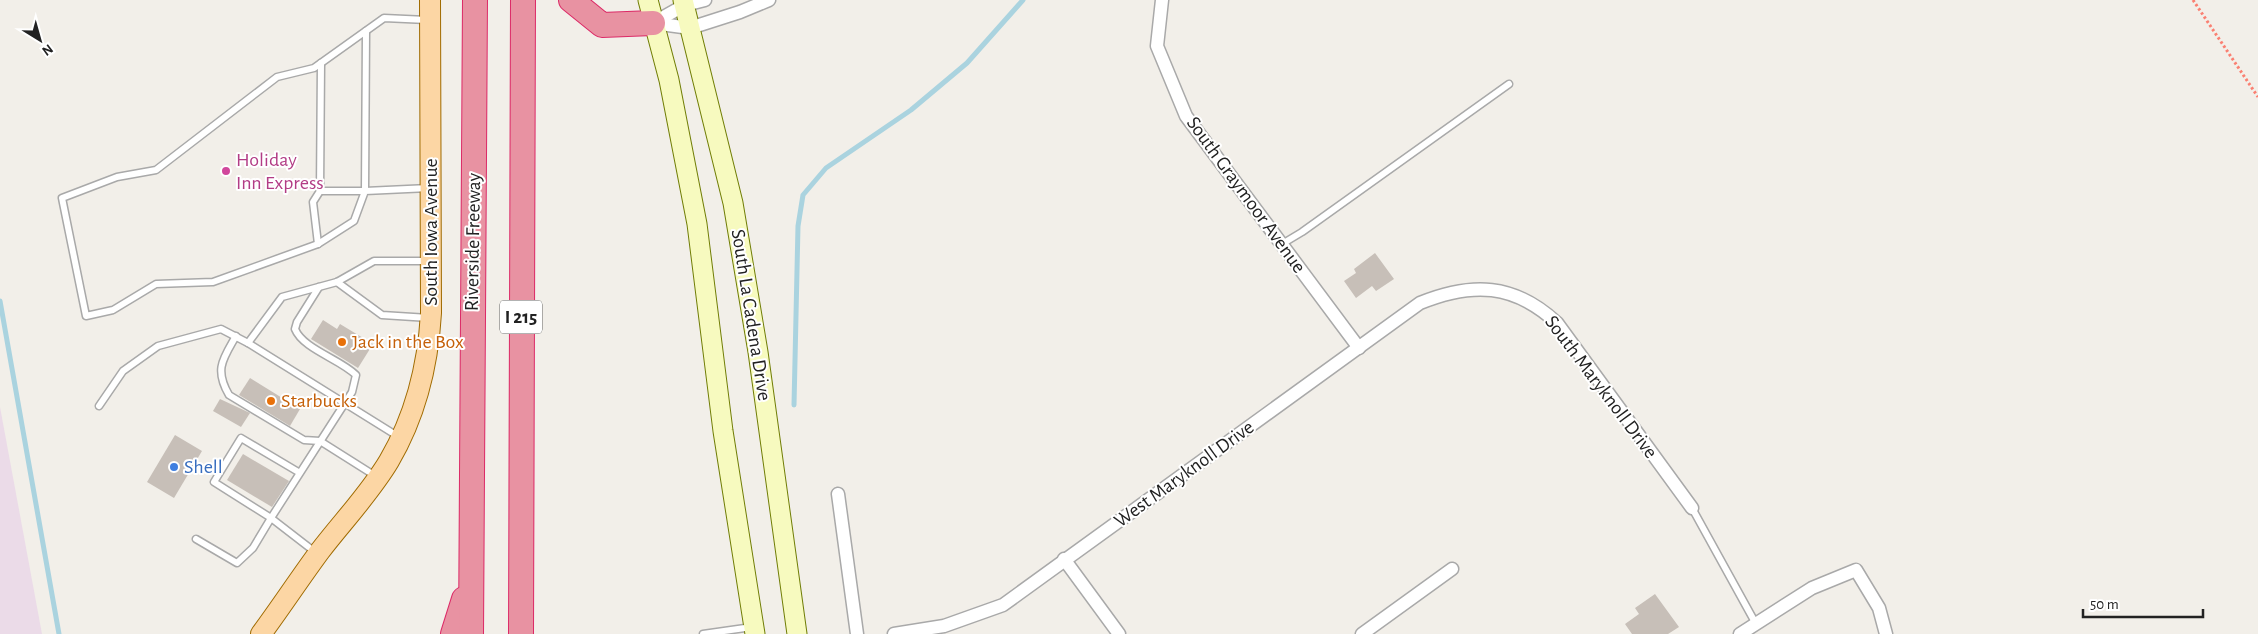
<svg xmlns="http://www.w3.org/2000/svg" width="2258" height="634" viewBox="0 0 2258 634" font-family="'Alegreya Sans',sans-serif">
  <rect width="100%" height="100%" fill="#f2efe9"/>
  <!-- industrial -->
  <path fill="#ebdbe8" d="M0,407L42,634H0Z"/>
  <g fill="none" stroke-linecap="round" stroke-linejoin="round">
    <!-- stream -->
    <g stroke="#aad3df" stroke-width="5">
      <path d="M0,301L59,634"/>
      <path d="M794,405L798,226L803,195L826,168L911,110L967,63L1023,0"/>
    </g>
  </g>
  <!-- building -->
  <g fill="#c7bfb8">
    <path d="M1375,253L1394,279L1376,291L1372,286L1356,298L1344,281L1356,273L1354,269Z"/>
    <path d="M323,320L337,329L340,324L373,344L358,368L311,339Z"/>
    <path d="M250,378L300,409L290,426L239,395Z"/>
    <path d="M220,399L250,413L241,427L213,411Z"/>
    <path d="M175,435L202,451L174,498L147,482Z"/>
    <path d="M243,454L289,481L272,507L227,480Z"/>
    <path d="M1655,594L1679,627L1668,634H1632L1625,624L1639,614L1635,608Z"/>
  </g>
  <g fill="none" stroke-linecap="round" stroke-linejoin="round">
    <!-- service casing -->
    <g stroke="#a9a9a9" stroke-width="9">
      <g id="service">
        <path d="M427,20L384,18L314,68L277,77L156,170L117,177L62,198L86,316L113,310L156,284L213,282L318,244L354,221L365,191L429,188"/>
        <path d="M321,63L320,191H365L366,31"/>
        <path d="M318,244L313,202L320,191"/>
        <path d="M1282,244L1302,232L1509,84"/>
        <path d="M337,282L382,315L429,318"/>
        <path d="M236,336C223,359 214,369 229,395L304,440L320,441L377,477"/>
        <path d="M99,406L123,371L158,346L221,329L248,343"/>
        <path d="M399,437L248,343L282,297L337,282L374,261H429"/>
        <path d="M300,473L241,438L214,482L271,518L352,392L356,375C340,359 303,349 295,329L297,322L319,287"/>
        <path d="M1692,508L1756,624"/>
        <path d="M196,539L237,563L253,548L271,518L315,552"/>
        <path d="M703,634L752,627"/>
      </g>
    </g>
    <!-- minor casing -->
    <g stroke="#a9a9a9" stroke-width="15">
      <g id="minor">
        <path d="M1162,0L1157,46L1186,116L1359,348"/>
        <path d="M653,23L690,28L740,12L769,0"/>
        <path d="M653,23L685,5L705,0"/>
        <path d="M838,494L857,634"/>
        <path d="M1064,559L1119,634"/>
        <path d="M894,634L944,626L1003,605L1420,303C1472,282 1514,283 1557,323L1692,508"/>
        <path d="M1362,634L1452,569"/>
        <path d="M1740,634L1812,588L1856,570L1879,608L1886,634"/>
      </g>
    </g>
    <!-- secondary casing -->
    <g stroke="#707d05" stroke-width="21">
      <g id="secondary">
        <path d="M648,0L669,80L697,224L723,431L755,634"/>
        <path d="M683,0L733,203L758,352L797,634"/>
      </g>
    </g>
    <!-- primary casing -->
    <g stroke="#a06b00" stroke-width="22">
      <path id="primary" d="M261,634C281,607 300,578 320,551C343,521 370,493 389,461C416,415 428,366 431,313L430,0"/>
    </g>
    <!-- motorway casing -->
    <g stroke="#dc2a67" stroke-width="26">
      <g id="motorway">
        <path d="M571,0L602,25L653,23"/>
        <path d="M453,634L464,599"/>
        <path d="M471,634L475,0"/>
        <path d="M521,634L523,0"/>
      </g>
    </g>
    <!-- path -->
    <path stroke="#fa8072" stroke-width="3" stroke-dasharray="2.5 2.5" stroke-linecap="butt" d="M2193,0L2258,97"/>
    <!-- service -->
    <use href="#service" stroke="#fff" stroke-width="6"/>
    <!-- minor -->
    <use href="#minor" stroke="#fff" stroke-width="12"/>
    <!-- secondary -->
    <use href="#secondary" stroke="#f7fabf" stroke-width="19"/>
    <!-- primary -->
    <use href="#primary" stroke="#fcd6a4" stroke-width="20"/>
    <!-- motorway -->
    <use href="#motorway" stroke="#e892a2" stroke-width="24"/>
  </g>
  <!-- markers -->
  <circle fill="#d1479c" stroke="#fff" stroke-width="2" cx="226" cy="171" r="5"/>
  <g fill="#e8710a" stroke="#fff" stroke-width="2">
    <circle cx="342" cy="342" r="5"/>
    <circle cx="271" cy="401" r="5"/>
  </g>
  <circle fill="#3f7fe0" stroke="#fff" stroke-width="2" cx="174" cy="467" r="5"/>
  <g text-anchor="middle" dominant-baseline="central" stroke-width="4" stroke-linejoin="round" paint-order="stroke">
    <!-- shield labels -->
    <rect fill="#fff" stroke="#646464" stroke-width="1" x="500" y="300.5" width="42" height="33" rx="4"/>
    <g font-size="19" font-weight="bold" fill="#222">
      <text x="521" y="317">I 215</text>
    </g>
    <!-- hotel labels -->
    <g font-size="20" fill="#b23c85" stroke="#fff" text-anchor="start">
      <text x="236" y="160">Holiday<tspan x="236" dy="23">Inn Express</tspan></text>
    </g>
    <!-- street labels -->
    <g font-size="20" fill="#222" stroke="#fff">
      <text transform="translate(1246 195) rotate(54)">South Graymoor Avenue</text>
      <text transform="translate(431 232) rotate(-90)">South Iowa Avenue</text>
      <text transform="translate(473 242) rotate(-89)">Riverside Freeway</text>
      <text transform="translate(751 315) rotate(81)">South La Cadena Drive</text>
      <text transform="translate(1601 387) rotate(53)">South Maryknoll Drive</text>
      <text transform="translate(1184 474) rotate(-36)">West Maryknoll Drive</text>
    </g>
    <!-- food labels -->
    <g font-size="20" fill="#c56008" stroke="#fff" text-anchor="start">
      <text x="352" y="342">Jack in the Box</text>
      <text x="281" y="401">Starbucks</text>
    </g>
    <!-- shop labels -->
    <g font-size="20" fill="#366cbe" stroke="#fff" text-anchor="start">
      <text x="184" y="467">Shell</text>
    </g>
  </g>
  <!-- north arrow -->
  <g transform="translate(40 40) rotate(143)" stroke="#ffffff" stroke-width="4" paint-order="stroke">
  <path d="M0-4L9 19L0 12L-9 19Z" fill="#222222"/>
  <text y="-8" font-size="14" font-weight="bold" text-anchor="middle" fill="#222222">N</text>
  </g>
  <!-- scale -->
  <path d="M2083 609v8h120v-8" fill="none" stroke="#222222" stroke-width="2.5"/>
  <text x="2090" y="609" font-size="15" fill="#222222" stroke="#ffffff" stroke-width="4" paint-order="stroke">50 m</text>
</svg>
